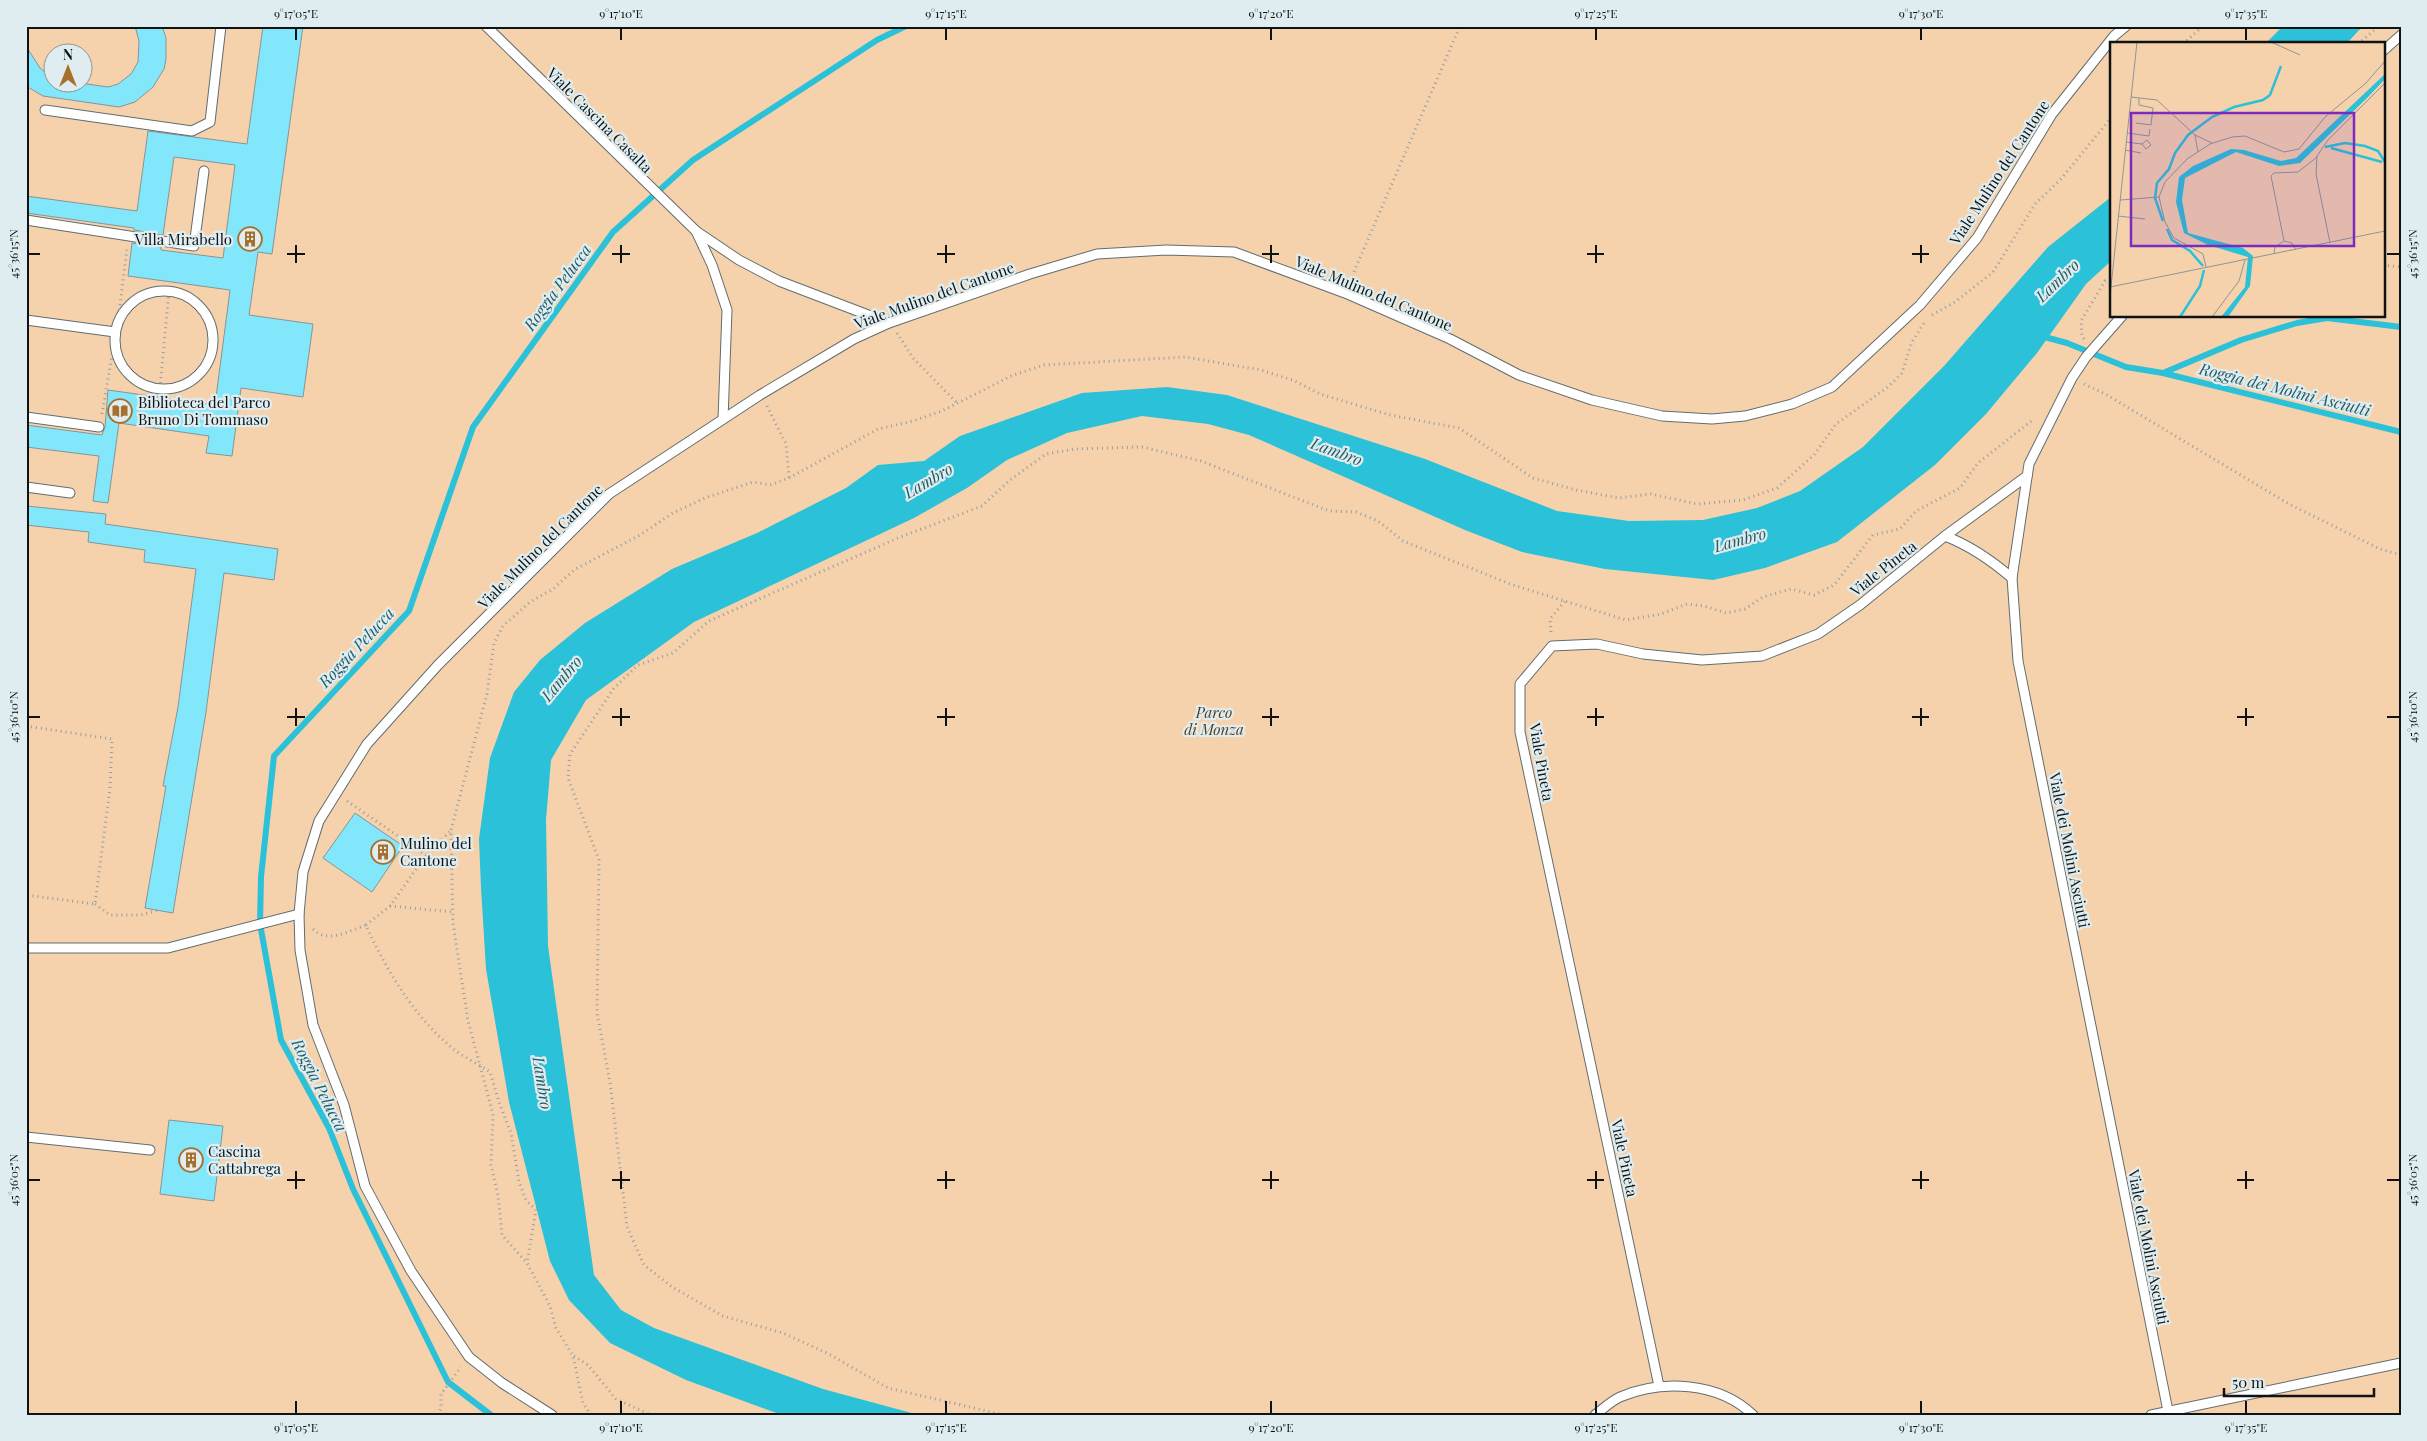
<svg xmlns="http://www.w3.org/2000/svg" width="2427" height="1441" viewBox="0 0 2427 1441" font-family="'Playfair Display',serif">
  <rect width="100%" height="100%" fill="#dfedf0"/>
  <!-- green -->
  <path fill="#f6d2ac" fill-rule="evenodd" d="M26,26H2401V1415H26ZM2111,44H2383V316H2111ZM52,52H82V82H52Z"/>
  <!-- water -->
  <g fill="#2ac1d9">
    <path d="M2283,26H2363L2346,44H2265Z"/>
    <path d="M2111,197V261L2086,284L2037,353L1986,414L1935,465L1837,542L1765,568L1713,580L1605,569L1522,552L1465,530L1249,435L1208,424L1142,416L1067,433L1007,460L967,488L914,518L694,622L586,700L551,760L546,820L548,946L594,1275L621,1310L654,1328L823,1389L919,1415H782L686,1380L610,1343L569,1300L550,1261L509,1102L486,969L481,888L479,839L490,758L514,692L540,660L585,623L672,569L757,533L846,488L878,465L924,461L960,436L1082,393L1167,387L1227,395L1425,459L1557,511L1629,521L1703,520L1757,508L1800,491L1863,447L1944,366L2048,247Z"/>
  </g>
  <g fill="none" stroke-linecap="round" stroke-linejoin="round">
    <!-- stream -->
    <g stroke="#2ac1d9" stroke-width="6">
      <path d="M2041,336L2067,343L2126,367L2163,373L2241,340L2297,323L2327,318L2401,327"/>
      <path d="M2163,373L2401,432"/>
      <path d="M491,1415L448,1382L353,1189L329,1128L281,1040L260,924L261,877L274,756L409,611L473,427L613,232L693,160L877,40L906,26"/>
    </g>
  </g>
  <!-- building -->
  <g fill="#83e7fb" stroke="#879496">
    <path d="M135,26H162L166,38V59L164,69L153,87L135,102L119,107L43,96L26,86V46L40,68L52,78V82H73L108,87L118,84L131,74L138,62L139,41Z"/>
    <path d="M263,26H303L272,254L258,252L249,315L313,324L303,397L241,388L232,456L206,453L209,436L119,423L108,503L93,501L99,456L26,447V425L102,435L105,427L108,390L215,405L230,290L128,276L132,243L161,247V250L223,258L235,165L174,157L163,235L134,230V228L26,213V196L137,211L148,131L247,144Z"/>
    <path d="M26,506L106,514L105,524L278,549L274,580L224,573L206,712L173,913L145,908L166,786H163L178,707L196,569L144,562L145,550L88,542L89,532L26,525Z"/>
    <path d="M355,813L403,846L372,892L323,858Z"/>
    <path d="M169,1120L223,1126L214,1201L160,1194Z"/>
  </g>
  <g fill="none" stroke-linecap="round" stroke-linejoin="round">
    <!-- lane casing -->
    <g stroke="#616d70" stroke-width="11">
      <g id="lane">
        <path d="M486,26L696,231L739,260L779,281L889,323"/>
        <path d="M2383,51L2401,35"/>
        <path d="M45,110L192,131L210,122L221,26"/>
        <path d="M26,220L194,246L204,171"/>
        <path d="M696,231L712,265L727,310L723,419"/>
        <circle cx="164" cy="340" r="49"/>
        <path d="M2122,316L2086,357L2072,378L2029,464L2012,578L2018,661L2168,1411"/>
        <path d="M26,320L115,332"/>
        <path d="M26,417L99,427"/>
        <path d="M26,487L70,493"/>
        <path d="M1945,536C1971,546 1991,560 2012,578"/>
        <path d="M26,948H168L299,914"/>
        <path d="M26,1137L150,1150"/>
        <path d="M1659,1386L1520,732V684L1552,646L1597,644L1643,654L1702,660L1762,656L1818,634L1860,605L1945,536L2027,476"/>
        <path d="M552,1415L502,1383L469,1357L411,1271L365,1186L344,1105L313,1025L300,950L299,914L303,872L319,821L367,744L438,665L609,494L760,395L854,339L889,323L1030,274L1097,254L1166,250L1234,252L1345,293L1450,339L1519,375L1592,400L1662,416L1712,419L1745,416L1792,404L1832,387L1920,305L1977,238L2052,114L2114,36L2126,26"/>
        <path d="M1595,1415C1603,1409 1611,1401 1620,1397C1662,1379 1719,1382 1753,1415"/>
        <path d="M2151,1415L2401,1363"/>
      </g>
    </g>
    <!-- path -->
    <g stroke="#949fa1" stroke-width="3" stroke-dasharray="1 4" stroke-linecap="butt">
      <path d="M2183,44L2203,26"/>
      <path d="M2358,44L2379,26"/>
      <path d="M2383,265L2401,267"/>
      <path d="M1350,281L1460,26"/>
      <path d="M1932,315L1955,302L1993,272L2035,204L2060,180L2111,118"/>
      <path d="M118,320L127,249"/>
      <path d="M897,333L913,358L956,402"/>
      <path d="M2084,339L2082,336L2081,321L2105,281L2111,279"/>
      <path d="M2084,384L2107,395L2289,504L2380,549L2401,555"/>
      <path d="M160,388L169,291"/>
      <path d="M767,406L786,444L789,478"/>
      <path d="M102,414L114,344"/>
      <path d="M1551,632L1550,619L1565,601"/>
      <path d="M26,726L112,739L110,788L95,904L26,895"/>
      <path d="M347,801L427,856"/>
      <path d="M95,904L110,915H141L159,910"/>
      <path d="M390,906L453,912"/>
      <path d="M366,925L390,906L422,861L451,830"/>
      <path d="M313,929C327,944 349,931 366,925C386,970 414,1016 451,1047C463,1057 478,1064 490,1072L499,1102L511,1133L519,1182L526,1200L536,1210L527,1263"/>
      <path d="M574,1356L588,1365L616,1399L651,1415"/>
      <path d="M438,1415L441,1408V1394L461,1367"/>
      <path d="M591,1415L583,1403L573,1356L556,1328L550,1306L527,1263L502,1235L498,1195L491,1165L493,1114L468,1021L453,923L451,830L487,694L494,643L503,626L530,602L553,589L574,570L640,535L673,513L705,498L753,482L770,485L789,478L878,429L913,421L942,411L1011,376L1044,365L1185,357L1261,370L1295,381L1320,394L1390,415L1459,428L1533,478L1576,490L1619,498L1651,494L1697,504L1743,500L1777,488L1814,455L1836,424L1888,387L1902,373L1912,342L1924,323"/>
      <path d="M1004,1415L888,1388L829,1354L783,1333L723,1316L672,1287L644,1265L627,1227L610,1082L597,1013L599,860L568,778L570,754L614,688L638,665L673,653L709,621L898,538L982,506L1010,480L1046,454L1075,449L1142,447L1201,461L1329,511L1356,512L1378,521L1403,541L1513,585L1626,620L1661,614L1687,604L1704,606L1726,613L1745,609L1763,597L1791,589L1814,595L1834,585L1873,535L1900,529L1916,511L1960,488L1978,463L2034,419"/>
    </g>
    <!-- lane -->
    <use href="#lane" stroke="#fff" stroke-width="9"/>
  </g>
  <!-- ticks -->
  <path fill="none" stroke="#0f1314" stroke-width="2" d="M296,28V40M621,28V40M946,28V40M1271,28V40M1596,28V40M1921,28V40M2246,28V40M296,245V263M621,245V263M946,245V263M1271,245V263M1596,245V263M1921,245V263M28,254H40M287,254H305M612,254H630M937,254H955M1262,254H1279M1587,254H1604M1912,254H1929M2387,254H2400M296,708V726M621,708V726M946,708V726M1271,708V726M1596,708V726M1921,708V726M2246,708V726M28,717H40M287,717H305M612,717H630M937,717H955M1262,717H1279M1587,717H1604M1912,717H1929M2237,717H2254M2387,717H2400M296,1171V1189M621,1171V1189M946,1171V1189M1271,1171V1189M1596,1171V1189M1921,1171V1189M2246,1171V1189M28,1180H40M287,1180H305M612,1180H630M937,1180H955M1262,1180H1279M1587,1180H1604M1912,1180H1929M2237,1180H2254M2387,1180H2400M296,1401V1414M621,1401V1414M946,1401V1414M1271,1401V1414M1596,1401V1414M1921,1401V1414M2246,1401V1414"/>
  <!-- icons -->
  <defs>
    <g id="building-ring" transform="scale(1.25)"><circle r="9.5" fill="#dfedf0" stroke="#a76f2c" stroke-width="1.5"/><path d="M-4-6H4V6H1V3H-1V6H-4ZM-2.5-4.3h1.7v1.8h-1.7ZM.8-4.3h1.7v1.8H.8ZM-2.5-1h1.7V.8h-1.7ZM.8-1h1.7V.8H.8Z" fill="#a76f2c"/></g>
    <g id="library-ring" transform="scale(1.25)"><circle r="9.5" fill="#dfedf0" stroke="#a76f2c" stroke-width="1.5"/><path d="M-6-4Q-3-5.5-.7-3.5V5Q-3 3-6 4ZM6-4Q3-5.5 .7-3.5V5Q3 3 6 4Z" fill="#a76f2c"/></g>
  </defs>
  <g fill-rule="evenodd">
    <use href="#building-ring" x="250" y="239"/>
    <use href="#library-ring" x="120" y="411"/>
    <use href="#building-ring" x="383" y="852"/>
    <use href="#building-ring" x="191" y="1160"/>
  </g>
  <g text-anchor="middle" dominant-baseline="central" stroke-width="4.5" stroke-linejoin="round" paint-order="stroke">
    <!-- street labels -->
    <g font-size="15" fill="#0f1314" stroke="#dfedf0">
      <text transform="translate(600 120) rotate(45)">Viale Cascina Casalta</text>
      <text transform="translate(1999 172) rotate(-57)">Viale Mulino del Cantone</text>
      <text transform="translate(1374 293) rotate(23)">Viale Mulino del Cantone</text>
      <text transform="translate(934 295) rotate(-20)">Viale Mulino del Cantone</text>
      <text transform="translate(540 546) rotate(-45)">Viale Mulino del Cantone</text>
      <text transform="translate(1883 568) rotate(-38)">Viale Pineta</text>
      <text transform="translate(1542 762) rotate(80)">Viale Pineta</text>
      <text transform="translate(2070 850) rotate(79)">Viale dei Molini Asciutti</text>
      <text transform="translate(1625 1158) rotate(78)">Viale Pineta</text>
      <text transform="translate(2149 1247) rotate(79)">Viale dei Molini Asciutti</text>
    </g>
    <!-- poi labels -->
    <g font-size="15" fill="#0f1314" stroke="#dfedf0" text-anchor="start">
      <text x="232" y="239" text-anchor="end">Villa Mirabello</text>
      <text x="138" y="402">Biblioteca del Parco<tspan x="138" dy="17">Bruno Di Tommaso</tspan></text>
      <text x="400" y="843">Mulino del<tspan x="400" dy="17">Cantone</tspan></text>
      <text x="208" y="1151">Cascina<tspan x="208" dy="17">Cattabrega</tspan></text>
    </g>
    <!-- park labels -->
    <g font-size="15" font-style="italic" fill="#563a1a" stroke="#dfedf0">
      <text x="1214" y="712">Parco<tspan x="1214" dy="17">di Monza</tspan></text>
    </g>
    <!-- water labels -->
    <g font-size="16" font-style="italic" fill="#225b65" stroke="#dfedf0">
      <text transform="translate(2057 280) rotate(-44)">Lambro</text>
      <text transform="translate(557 287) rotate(-54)">Roggia Pelucca</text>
      <text transform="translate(2285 389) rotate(14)">Roggia dei Molini Asciutti</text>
      <text transform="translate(1337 451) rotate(20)">Lambro</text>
      <text transform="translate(928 480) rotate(-30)">Lambro</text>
      <text transform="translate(1740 539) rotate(-15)">Lambro</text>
      <text transform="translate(356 647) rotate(-47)">Roggia Pelucca</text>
      <text transform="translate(561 678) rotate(-50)">Lambro</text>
      <text transform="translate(543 1083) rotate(81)">Lambro</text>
      <text transform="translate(320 1085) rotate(63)">Roggia Pelucca</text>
    </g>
  </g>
  <!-- overview -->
  <g transform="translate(2110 42)">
    <rect width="275" height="275" fill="#dfedf0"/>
    <path d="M0,0H275V275H0Z" fill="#f6d2ac"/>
    <path d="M275,32V37L258,55L190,121L169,124L126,110L75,136L72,158L78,191L133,206L143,214L140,244L118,275H111L135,245L138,215L98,203L74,191L66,160L69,135L83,124L121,107L134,108L171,119L186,116Z" fill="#2ac1d9"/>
    <path fill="none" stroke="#2ac1d9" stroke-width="2.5" d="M215,105L235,101L255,104L268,109L275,120M221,106L272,120M53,179L45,156L47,141L59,127L65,111L78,93L102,75L124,65L153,58L160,53L171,24M57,187L62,198L80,209L93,224M70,275L90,244L94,228"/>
    <path fill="none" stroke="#8c9698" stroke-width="1" d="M161,0L190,13M21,55L47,58L85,93L102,101M26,81L41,83L43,66L29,63V56M17,91L39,94L40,87M85,93L88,110M16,100L32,102L37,98L41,103L36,107L32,102M15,108L31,111M10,158L49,155M8,174L35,177M174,199L161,134L164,131L188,130L207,115M220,201L206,132L207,114L218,98L275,41M164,212L165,205L174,199L182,201L186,208M96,225L93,212L64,196L55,180L49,155L55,140L77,117L100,102L122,95L135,94L174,110L189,107L215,75L256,41L275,19M0,245L275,189M0,254L27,0M102,275L129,239L135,218"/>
    <path fill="#7b2cbf" fill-opacity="0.15" stroke="#7b2cbf" stroke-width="2.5" d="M21,71H244V204H21Z"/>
    <rect width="275" height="275" fill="none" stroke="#0f1314" stroke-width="2.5"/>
  </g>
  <!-- border -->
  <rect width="2427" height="1441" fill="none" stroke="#dfedf0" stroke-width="55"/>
  <!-- north arrow -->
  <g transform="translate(68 68)"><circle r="24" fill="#dfedf0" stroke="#8c9698"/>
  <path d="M0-4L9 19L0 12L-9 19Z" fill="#a76f2c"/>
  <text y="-8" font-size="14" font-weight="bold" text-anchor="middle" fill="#0f1314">N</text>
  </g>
  <!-- scale -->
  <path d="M2224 1388v8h150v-8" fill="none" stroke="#0f1314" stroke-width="2.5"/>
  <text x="2232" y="1388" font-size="15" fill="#0f1314" stroke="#dfedf0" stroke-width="4" paint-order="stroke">50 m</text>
  <rect x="28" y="28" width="2372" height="1386" fill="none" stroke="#0f1314" stroke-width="2"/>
  <g font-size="12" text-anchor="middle" fill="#0f1314">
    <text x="296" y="18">9°17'05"E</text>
    <text x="621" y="18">9°17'10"E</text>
    <text x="946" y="18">9°17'15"E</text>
    <text x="1271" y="18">9°17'20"E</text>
    <text x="1596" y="18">9°17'25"E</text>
    <text x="1921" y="18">9°17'30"E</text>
    <text x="2246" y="18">9°17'35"E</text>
    <text transform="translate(14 254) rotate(-90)" y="4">45°36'15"N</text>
    <text transform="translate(2413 254) rotate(-90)" y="4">45°36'15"N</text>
    <text transform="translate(14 717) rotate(-90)" y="4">45°36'10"N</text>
    <text transform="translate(2413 717) rotate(-90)" y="4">45°36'10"N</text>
    <text transform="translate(14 1180) rotate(-90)" y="4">45°36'05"N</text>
    <text transform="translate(2413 1180) rotate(-90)" y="4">45°36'05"N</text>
    <text x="296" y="1432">9°17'05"E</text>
    <text x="621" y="1432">9°17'10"E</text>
    <text x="946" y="1432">9°17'15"E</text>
    <text x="1271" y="1432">9°17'20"E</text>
    <text x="1596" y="1432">9°17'25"E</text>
    <text x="1921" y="1432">9°17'30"E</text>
    <text x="2246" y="1432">9°17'35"E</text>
  </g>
</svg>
